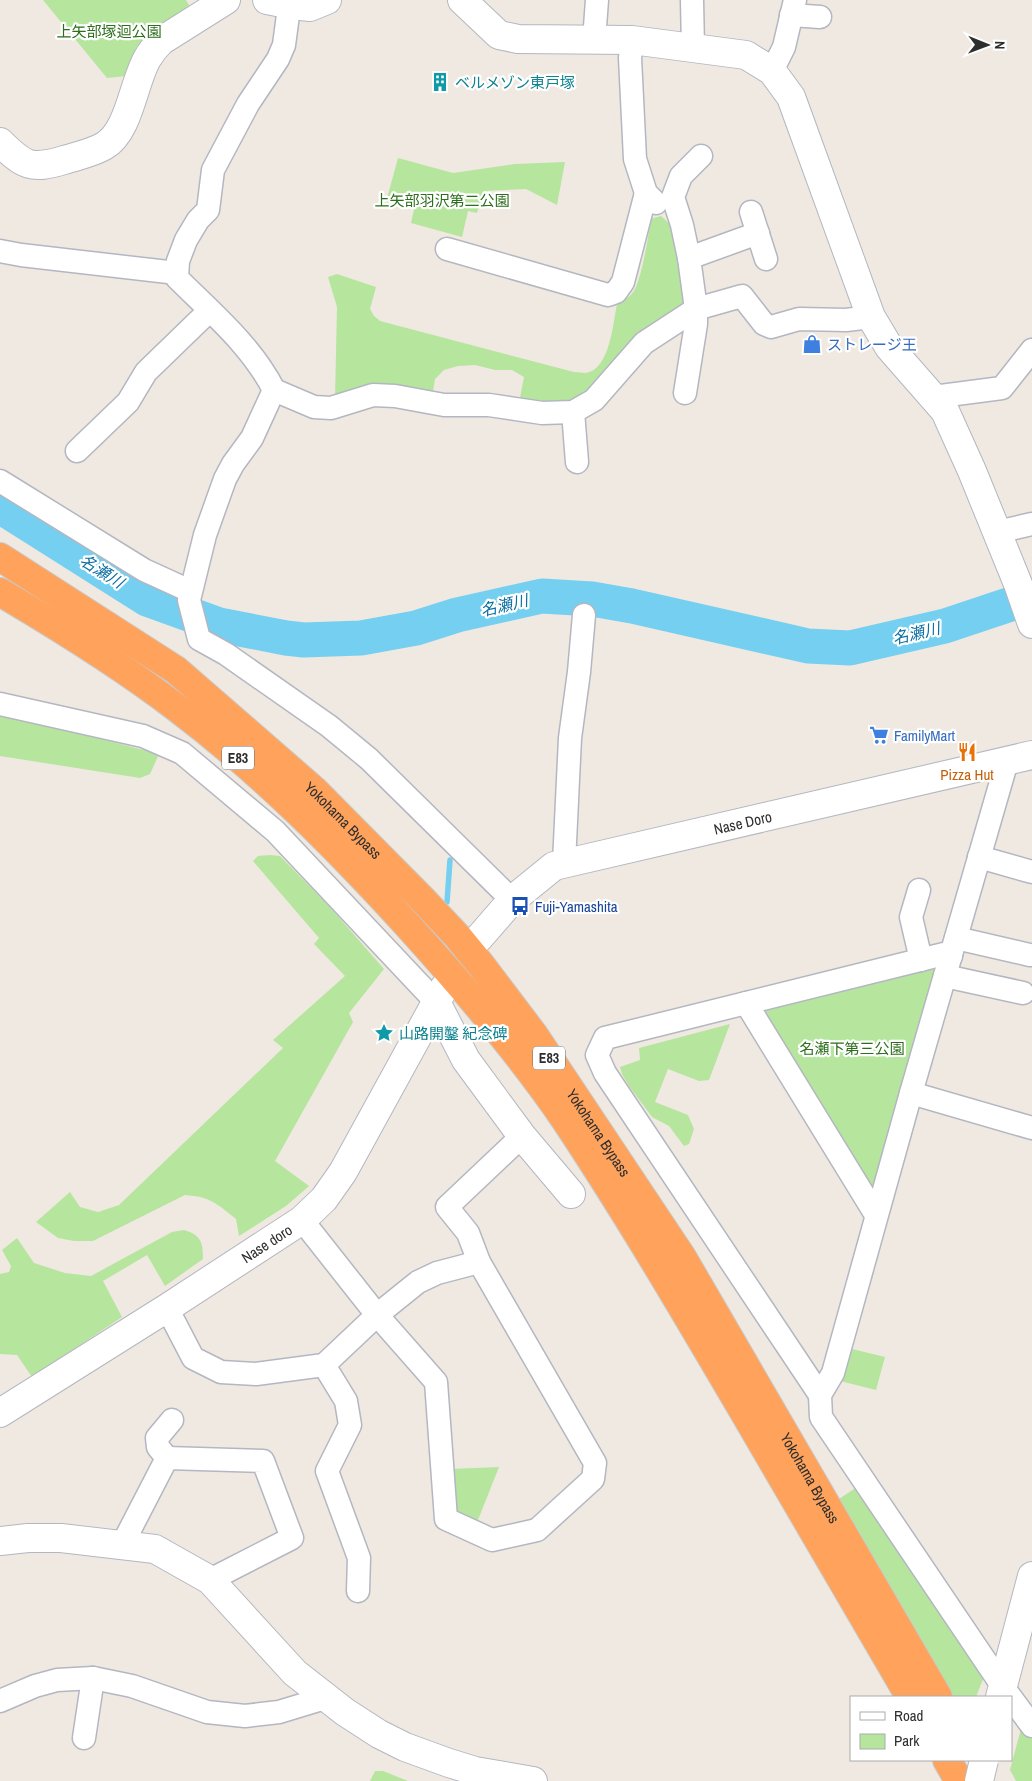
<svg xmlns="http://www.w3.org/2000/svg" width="1032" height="1781" viewBox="0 0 1032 1781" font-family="'Archivo Narrow','Noto Sans JP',sans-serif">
  <rect width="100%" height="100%" fill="#efe9e1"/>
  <!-- green -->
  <g fill="#b6e59e">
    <path d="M43,0H186L190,7L150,33L136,48L126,76L107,78Z"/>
    <path d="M398,158L453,173L515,164L565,162L557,205L526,189L484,191L477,213L468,211L462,237L411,223L414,209L386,202Z"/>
    <path d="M661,216L671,225L685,272L684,300L675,315L585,399H574L546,408L519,403L524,377L512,370H495L475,365L458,366L444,370L435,379L432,397L335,399L337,307L328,277L337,274L376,287L370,309L374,316L380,321L574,372C578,372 583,373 586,373C610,369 613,323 617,304C624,300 631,297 635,289C641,278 650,233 650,219Z"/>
    <path d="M0,713L159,754L150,774L140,778L0,756Z"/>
    <path d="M270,855L280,856L328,905L384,969L349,1013L353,1022L275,1161L309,1186L286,1206L239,1236L236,1219C216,1203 211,1197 185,1195L93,1241H74L58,1238L36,1222L70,1192L80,1207L98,1212L119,1205L283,1048L273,1040L345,976L314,944L319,938L253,861L258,856Z"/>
    <path d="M932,968L936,973L876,1186L869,1188L764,1015L768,1006Z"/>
    <path d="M730,1024L709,1080L699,1081L668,1069L655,1102L688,1115L694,1129L689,1144L684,1146L669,1126L652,1117L629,1086L622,1074L620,1067L640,1060L639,1048Z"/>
    <path d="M184,1230C201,1235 203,1242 203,1259L165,1286L147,1255L103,1281L122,1317L32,1377L17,1355L0,1354V1274L9,1272L11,1266L2,1250L17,1238L34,1263L65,1273L91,1276L172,1232Z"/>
    <path d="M848,1348L885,1357L876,1390L840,1381Z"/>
    <path d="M499,1467L476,1525L454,1515L451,1469Z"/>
    <path d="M857,1487L985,1674L976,1697H951L839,1499Z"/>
    <path d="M1022,1725L1032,1739V1781H1016L1010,1770Z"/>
    <path d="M375,1771H383L408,1781H370Z"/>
  </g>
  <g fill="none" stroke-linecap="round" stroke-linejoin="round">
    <!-- stream -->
    <path stroke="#75cff0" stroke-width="5.5" d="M447,902L450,860"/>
    <!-- river -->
    <path stroke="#75cff0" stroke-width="35" d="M0,506L147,599L219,625L286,638L304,640L361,638L416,628L457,615L542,596L592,599L632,606L808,646L850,648L945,626L1032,597"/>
    <!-- street casing -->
    <g stroke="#b4b7c1" stroke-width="25">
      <g id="street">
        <path d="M692,0L693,48"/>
        <path d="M292,5L288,15L284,45L278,59L248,104L213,170L208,210L198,220L186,240L178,261L177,278C212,313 251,345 274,390L252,438L233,464L225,479L205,535L189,600L199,639L226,654L329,726L369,759L512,900"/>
        <path d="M791,15L820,17"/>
        <path d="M594,40L597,0"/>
        <path d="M632,40L630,58L635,159L646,193L656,203"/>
        <path d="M772,71L784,47L795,0"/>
        <path d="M751,212L766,259"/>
        <path d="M447,249L608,295L616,292L623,282L646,193"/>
        <path d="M0,251L21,255L177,273"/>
        <path d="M689,258L758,233"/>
        <path d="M274,390L314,407L331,408L373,395L395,396L444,405H489L542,413L573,412L594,400L644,343L696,309L742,296L764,324L771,327L799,319L846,320L871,317"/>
        <path d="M685,393L696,324V309L689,258L682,225L673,197L681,176L701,156"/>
        <path d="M933,397L1002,388L1032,350"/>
        <path d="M573,412L577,462"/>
        <path d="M77,451L128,402L146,372L209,311"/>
        <path d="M0,481L144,570L190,591"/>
        <path d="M997,532L1032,524"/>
        <path d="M0,704L143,736L182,753L275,831L436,1002"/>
        <path d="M1002,761L1005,768L911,1093L833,1373L820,1395L821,1417L1003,1687L1032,1726"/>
        <path d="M979,857L1032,872"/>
        <path d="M564,863L570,738L579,672L584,615"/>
        <path d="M919,890L911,917L921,960"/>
        <path d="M956,938L1030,955"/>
        <path d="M945,976L1023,993"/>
        <path d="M746,1003L876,1215"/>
        <path d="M911,1093L1032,1128"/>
        <path d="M302,1220L377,1315L436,1382L446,1519L492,1540L537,1530L593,1479L595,1463L479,1262L468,1233L447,1207L522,1136"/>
        <path d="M167,1308L193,1358L221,1372L256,1374L324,1365L346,1401L350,1425L327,1471L359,1558L358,1591"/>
        <path d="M324,1365L377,1315L418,1282L437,1273L479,1262"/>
        <path d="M820,1395L605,1073L597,1055L605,1038L944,954L951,956"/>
        <path d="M167,1458L158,1447L157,1438L172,1420"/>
        <path d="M122,1545L167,1458L263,1461L292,1538L210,1580"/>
        <path d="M0,1701L35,1686L57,1680L93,1678L132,1686L207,1712L245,1716L279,1712L325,1698"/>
        <path d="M84,1738L93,1678"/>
      </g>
    </g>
    <!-- secondary casing -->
    <g stroke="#b4b7c1" stroke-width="30">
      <g id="secondary">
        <path d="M267,0L292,5L310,7L327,0"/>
        <path d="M462,0L499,35L518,39L632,40L746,55L772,71L791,97L871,317L889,347L945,411L972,471L1018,584L1032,624"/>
        <path d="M0,142C24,166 31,170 64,160C77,156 92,153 104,146C129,132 133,84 147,59C151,52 156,46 161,41L226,0"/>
        <path id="s1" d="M479,938L512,900L554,866L1032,755"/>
        <path d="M436,1002L466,1060L522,1136L571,1194"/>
        <path id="s2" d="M0,1413L167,1308L302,1220L324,1199L343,1172L444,988"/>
        <path d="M0,1541L28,1538H61L155,1549L210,1580L295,1673L345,1712L379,1734L405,1747L449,1763L475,1771L533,1781"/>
        <path d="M1000,1697L1032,1576"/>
      </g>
    </g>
    <!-- highway casing -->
    <g stroke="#c9c9c9" stroke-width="30">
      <g id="highway">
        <path id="s3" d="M0,557L176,670L315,791L423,900L458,937L481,965L534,1035L682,1257L938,1697"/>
        <path d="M0,592C61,628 121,665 177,708C263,773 338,849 410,928C465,989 520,1053 566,1121C629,1216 687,1315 745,1414C800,1508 855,1603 910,1697"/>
        <path d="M947,1760L959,1781"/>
      </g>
    </g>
    <!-- street -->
    <use href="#street" stroke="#fff" stroke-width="22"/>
    <!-- secondary -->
    <use href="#secondary" stroke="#fff" stroke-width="28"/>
    <!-- highway -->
    <use href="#highway" stroke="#ffa35c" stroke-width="28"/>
    <!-- secondary-bridge casing -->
    <g stroke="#b4b7c1" stroke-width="30" stroke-linecap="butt">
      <path id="secondary-bridge" d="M979,1781L984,1760"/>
    </g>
    <!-- secondary-bridge -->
    <use href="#secondary-bridge" stroke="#fff" stroke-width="28"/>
  </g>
  <!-- icons -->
  <defs>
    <g id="building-bare" transform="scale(1.5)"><path d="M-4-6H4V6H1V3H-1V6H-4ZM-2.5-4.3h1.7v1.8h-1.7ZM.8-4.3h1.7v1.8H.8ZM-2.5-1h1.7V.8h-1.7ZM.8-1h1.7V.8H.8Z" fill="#0f9aa8" stroke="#fff" stroke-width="2.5" paint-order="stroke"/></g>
    <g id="shop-bare" transform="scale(1.5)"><path d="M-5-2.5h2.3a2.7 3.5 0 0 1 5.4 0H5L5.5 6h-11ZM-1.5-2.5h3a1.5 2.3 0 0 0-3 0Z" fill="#3f7fe0" stroke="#fff" stroke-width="2.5" paint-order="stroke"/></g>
    <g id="supermarket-bare" transform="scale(1.5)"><path d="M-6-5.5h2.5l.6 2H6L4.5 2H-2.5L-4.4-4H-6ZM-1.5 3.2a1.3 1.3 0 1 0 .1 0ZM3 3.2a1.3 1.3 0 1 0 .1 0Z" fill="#3f7fe0" stroke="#fff" stroke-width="2.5" paint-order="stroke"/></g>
    <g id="restaurant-bare" transform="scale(1.5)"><path d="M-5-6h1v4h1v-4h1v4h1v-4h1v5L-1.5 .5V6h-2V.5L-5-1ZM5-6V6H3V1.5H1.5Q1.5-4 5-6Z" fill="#e8710a" stroke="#fff" stroke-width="2.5" paint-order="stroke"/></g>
    <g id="bus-bare" transform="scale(1.5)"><path d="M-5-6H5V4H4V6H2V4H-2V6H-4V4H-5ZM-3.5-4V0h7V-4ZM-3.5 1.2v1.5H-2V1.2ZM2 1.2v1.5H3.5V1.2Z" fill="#1a4fb4" stroke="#fff" stroke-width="2.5" paint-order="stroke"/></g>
    <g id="sight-bare" transform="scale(1.5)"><path d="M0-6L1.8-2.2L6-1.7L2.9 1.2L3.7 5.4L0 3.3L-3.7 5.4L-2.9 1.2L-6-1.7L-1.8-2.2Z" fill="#0f9aa8" stroke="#fff" stroke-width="2.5" paint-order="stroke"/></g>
  </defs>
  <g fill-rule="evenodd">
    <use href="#building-bare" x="440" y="82"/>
    <use href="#shop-bare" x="812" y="344"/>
    <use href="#supermarket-bare" x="879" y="735"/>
    <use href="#restaurant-bare" x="967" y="752"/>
    <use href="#bus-bare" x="520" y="906"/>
    <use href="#sight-bare" x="384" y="1033"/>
  </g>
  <g text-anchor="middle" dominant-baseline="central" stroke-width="4.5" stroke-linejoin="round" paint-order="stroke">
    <!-- shield labels -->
    <g fill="#fff" stroke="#6d6d6d" stroke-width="1">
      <rect x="222" y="746.5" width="32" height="23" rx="4"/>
      <rect x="533" y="1046.5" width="32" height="23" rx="4"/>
    </g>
    <g font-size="14" font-weight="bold" fill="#2e2e2e">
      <text x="238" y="758">E83</text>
      <text x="549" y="1058">E83</text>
    </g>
    <!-- park labels -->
    <g font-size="15" fill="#2c6e1b" stroke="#fff">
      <text x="109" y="31">上矢部塚迴公園</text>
      <text x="442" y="200">上矢部羽沢第二公園</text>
      <text x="852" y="1048">名瀬下第三公園</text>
    </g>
    <!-- culture labels -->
    <g font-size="15" fill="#0d838f" stroke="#fff" text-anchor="start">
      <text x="455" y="82">ベルメゾン東戸塚</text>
      <text x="399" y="1033">山路開鑿 紀念碑</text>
    </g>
    <!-- shop labels -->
    <g font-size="15" fill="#366cbe" stroke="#fff" text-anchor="start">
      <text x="827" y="344">ストレージ王</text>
      <text x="894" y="735">FamilyMart</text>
    </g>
    <!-- food labels -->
    <g font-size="15" fill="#c56008" stroke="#fff">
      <text x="967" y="774">Pizza Hut</text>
    </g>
    <!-- street labels -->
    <g font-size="15" fill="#2e2e2e" stroke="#fff">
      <text stroke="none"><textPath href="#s3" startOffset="434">Yokohama Bypass</textPath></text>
      <text stroke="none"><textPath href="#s1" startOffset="298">Nase Doro</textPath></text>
      <text stroke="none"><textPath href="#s3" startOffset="839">Yokohama Bypass</textPath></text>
      <text stroke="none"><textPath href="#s2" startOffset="316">Nase doro</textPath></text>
      <text stroke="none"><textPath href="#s3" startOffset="1244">Yokohama Bypass</textPath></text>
    </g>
    <!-- transit labels -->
    <g font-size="15" fill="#164399" stroke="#fff" text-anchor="start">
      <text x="535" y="906">Fuji-Yamashita</text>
    </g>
    <!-- water labels -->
    <g font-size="16" font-style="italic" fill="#0d6fa3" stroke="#fff">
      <text transform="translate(102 571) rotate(32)">名瀬川</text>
      <text transform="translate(504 605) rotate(-13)">名瀬川</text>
      <text transform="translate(916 633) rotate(-13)">名瀬川</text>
    </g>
  </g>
  <!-- legend -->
  <rect x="850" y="1696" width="162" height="65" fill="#ffffff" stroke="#ababab"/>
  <rect x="860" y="1712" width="25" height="8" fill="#ffffff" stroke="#ababab"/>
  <text x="894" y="1721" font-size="15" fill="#2e2e2e">Road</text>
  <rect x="860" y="1734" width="25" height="15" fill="#b6e59e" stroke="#ababab"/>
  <text x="894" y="1746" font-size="15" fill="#2e2e2e">Park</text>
  <!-- north arrow -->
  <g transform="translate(987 45) rotate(91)" stroke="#ffffff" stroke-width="4" paint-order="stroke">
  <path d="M0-4L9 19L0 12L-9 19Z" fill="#2e2e2e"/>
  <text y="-8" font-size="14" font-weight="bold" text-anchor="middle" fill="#2e2e2e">N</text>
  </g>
</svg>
